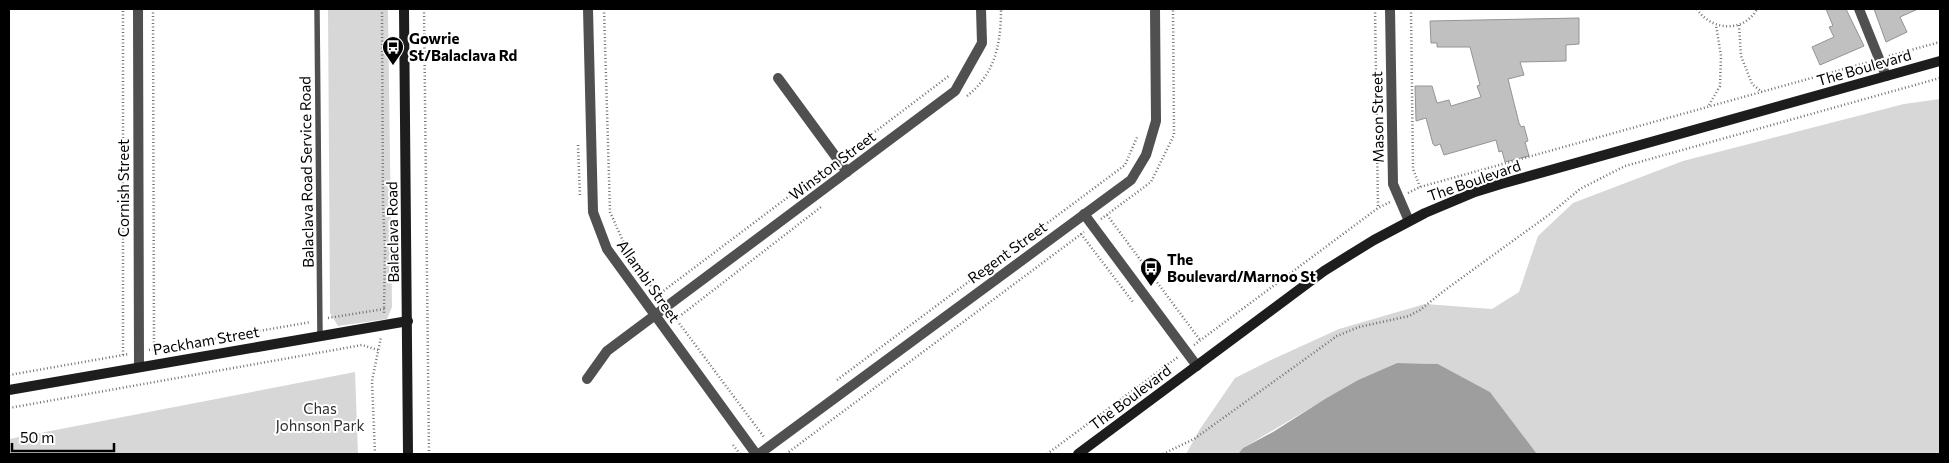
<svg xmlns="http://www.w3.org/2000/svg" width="1949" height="463" viewBox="0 0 1949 463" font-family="Commissioner,sans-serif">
  <rect width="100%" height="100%" fill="#fff"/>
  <!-- green -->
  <g fill="#d7d7d7">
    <path d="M328,9H388L392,307L387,319L338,326L330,313Z"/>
    <path d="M1940,99V454H1537L1490,392L1438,364L1397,363L1358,380L1243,448L1238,454H1186L1200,429L1235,378L1271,360L1339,329L1425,304L1492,309L1519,292L1538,236L1573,203L1683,161L1904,104Z"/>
    <path d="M355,372L358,454H9V439Z"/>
  </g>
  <!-- water -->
  <path fill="#9e9e9e" d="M1397,363L1438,364L1490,392L1537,454H1238L1243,448L1273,432L1325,399L1358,380Z"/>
  <!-- building -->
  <g fill="#c0c0c0" stroke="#949494">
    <path d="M1826,9H1846L1864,46L1820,65L1812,47L1834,37L1829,27L1833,26Z"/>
    <path d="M1874,9H1918L1900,17L1907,32L1886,42Z"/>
    <path d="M1579,18V44L1566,45V61L1520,62L1524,75L1508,79L1519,123L1521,127L1524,126L1528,141L1525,142L1529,156L1505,162L1502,151L1499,152L1496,140L1444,155L1440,144L1435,146L1433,144L1426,118L1416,121L1415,86H1432L1437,103L1449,100L1451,106L1481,97L1477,86L1480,85L1470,47H1437V43H1431L1430,21Z"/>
  </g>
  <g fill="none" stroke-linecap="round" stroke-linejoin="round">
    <!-- path -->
    <g stroke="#727272" stroke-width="2.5" stroke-dasharray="1 2.5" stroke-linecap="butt">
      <path d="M153,9L154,349"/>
      <path d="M382,9L383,205L385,248L384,309"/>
      <path d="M424,9L429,454"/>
      <path d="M604,9L610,212L631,259L659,297"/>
      <path d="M1375,9L1378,207"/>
      <path d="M1411,9L1413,169L1420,187"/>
      <path d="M1697,9C1711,31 1744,33 1757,9"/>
      <path d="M1739,25L1741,56L1752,84L1762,92"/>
      <path d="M1889,56L1940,42"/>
      <path d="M967,96C995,74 1001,44 1001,9"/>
      <path d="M1709,105L1720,86L1721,56L1716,25"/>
      <path d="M578,145L580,197"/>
      <path d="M847,153L950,75"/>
      <path d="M1408,193L1420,187L1869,62"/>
      <path d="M1107,215L1200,340"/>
      <path d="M1101,219L1151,182L1174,135L1173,9"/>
      <path d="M1081,234L1133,302"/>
      <path d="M658,295L828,167"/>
      <path d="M673,315L764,437"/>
      <path d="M328,318L384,309V314"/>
      <path d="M676,319L821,207"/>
      <path d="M1194,345L1378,208L1390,202"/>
      <path d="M149,350L311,322"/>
      <path d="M123,355V9"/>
      <path d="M9,375L129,354"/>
      <path d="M837,380L1125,165L1138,135"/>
      <path d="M9,408L362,345L378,350"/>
      <path d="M733,445L740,454"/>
      <path d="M375,454L372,381L381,337"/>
      <path d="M786,454L1084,232"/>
      <path d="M1047,454L1178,357"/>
      <path d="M1163,454L1194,439L1337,336L1359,327L1409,316L1420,310L1445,290L1550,214L1580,189L1625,166L1940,78"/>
    </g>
    <!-- lane -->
    <path stroke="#505050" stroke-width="5.5" d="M317,9L320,336"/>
    <!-- street -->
    <g stroke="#505050" stroke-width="10">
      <path d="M138,9L139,367"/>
      <path d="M588,9L593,212L607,249L756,454"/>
      <path d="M1390,9L1393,184L1409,221"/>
      <path d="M1859,9L1886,76"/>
      <path d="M778,78L847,172"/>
      <path d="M1084,214L1197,366"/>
      <path d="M587,379L607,351L955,91L982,43L981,9"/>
      <path d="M759,454L1131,180L1146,155L1156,121L1155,9"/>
    </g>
    <!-- secondary -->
    <g stroke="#1d1d1d" stroke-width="10">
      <path d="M404,9L408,454"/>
      <path d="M9,390L408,321"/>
      <path d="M1078,454L1324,271L1348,256L1374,240L1425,213L1475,192L1501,184L1940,61"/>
    </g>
  </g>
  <!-- icons -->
  <defs>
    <g id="bus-pin" transform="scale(1.125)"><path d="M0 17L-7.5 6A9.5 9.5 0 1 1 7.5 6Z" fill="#000" stroke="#fff"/><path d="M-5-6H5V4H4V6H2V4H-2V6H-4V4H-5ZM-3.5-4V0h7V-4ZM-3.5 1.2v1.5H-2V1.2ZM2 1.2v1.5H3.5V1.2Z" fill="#fff"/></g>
  </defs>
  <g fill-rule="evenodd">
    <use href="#bus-pin" x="393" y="47"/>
    <use href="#bus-pin" x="1151" y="268"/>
  </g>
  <g text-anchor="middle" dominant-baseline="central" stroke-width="4" stroke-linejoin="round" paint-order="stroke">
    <!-- poi labels -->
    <g font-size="15" font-weight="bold" fill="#000" stroke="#fff" text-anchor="start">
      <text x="409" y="38">Gowrie<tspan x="409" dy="17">St/Balaclava Rd</tspan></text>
      <text x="1167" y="259">The<tspan x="1167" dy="17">Boulevard/Marnoo St</tspan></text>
    </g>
    <!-- street labels -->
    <g font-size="15" fill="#000" stroke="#fff">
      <text transform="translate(1864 67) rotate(-16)">The Boulevard</text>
      <text transform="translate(1377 117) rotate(-91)">Mason Street</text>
      <text transform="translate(832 165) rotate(-37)">Winston Street</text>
      <text transform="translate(306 172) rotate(-91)">Balaclava Road Service Road</text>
      <text transform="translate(1474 180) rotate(-19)">The Boulevard</text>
      <text transform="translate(123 188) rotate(-90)">Cornish Street</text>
      <text transform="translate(392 232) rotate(-91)">Balaclava Road</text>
      <text transform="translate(1007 252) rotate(-36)">Regent Street</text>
      <text transform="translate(649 281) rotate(55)">Allambi Street</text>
      <text transform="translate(206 340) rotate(-10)">Packham Street</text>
      <text transform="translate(1130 397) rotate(-37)">The Boulevard</text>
    </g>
    <!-- park labels -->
    <g font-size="15" fill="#2e2e2e" stroke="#fff">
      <text x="320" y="408">Chas<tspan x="320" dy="17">Johnson Park</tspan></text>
    </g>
  </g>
  <!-- border -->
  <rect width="1949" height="463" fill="none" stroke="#000000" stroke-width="20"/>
  <!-- scale -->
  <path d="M12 443v8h102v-8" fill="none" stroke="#000000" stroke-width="2.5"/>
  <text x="20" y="443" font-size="15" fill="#000000" stroke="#ffffff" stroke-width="4" paint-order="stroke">50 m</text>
</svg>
